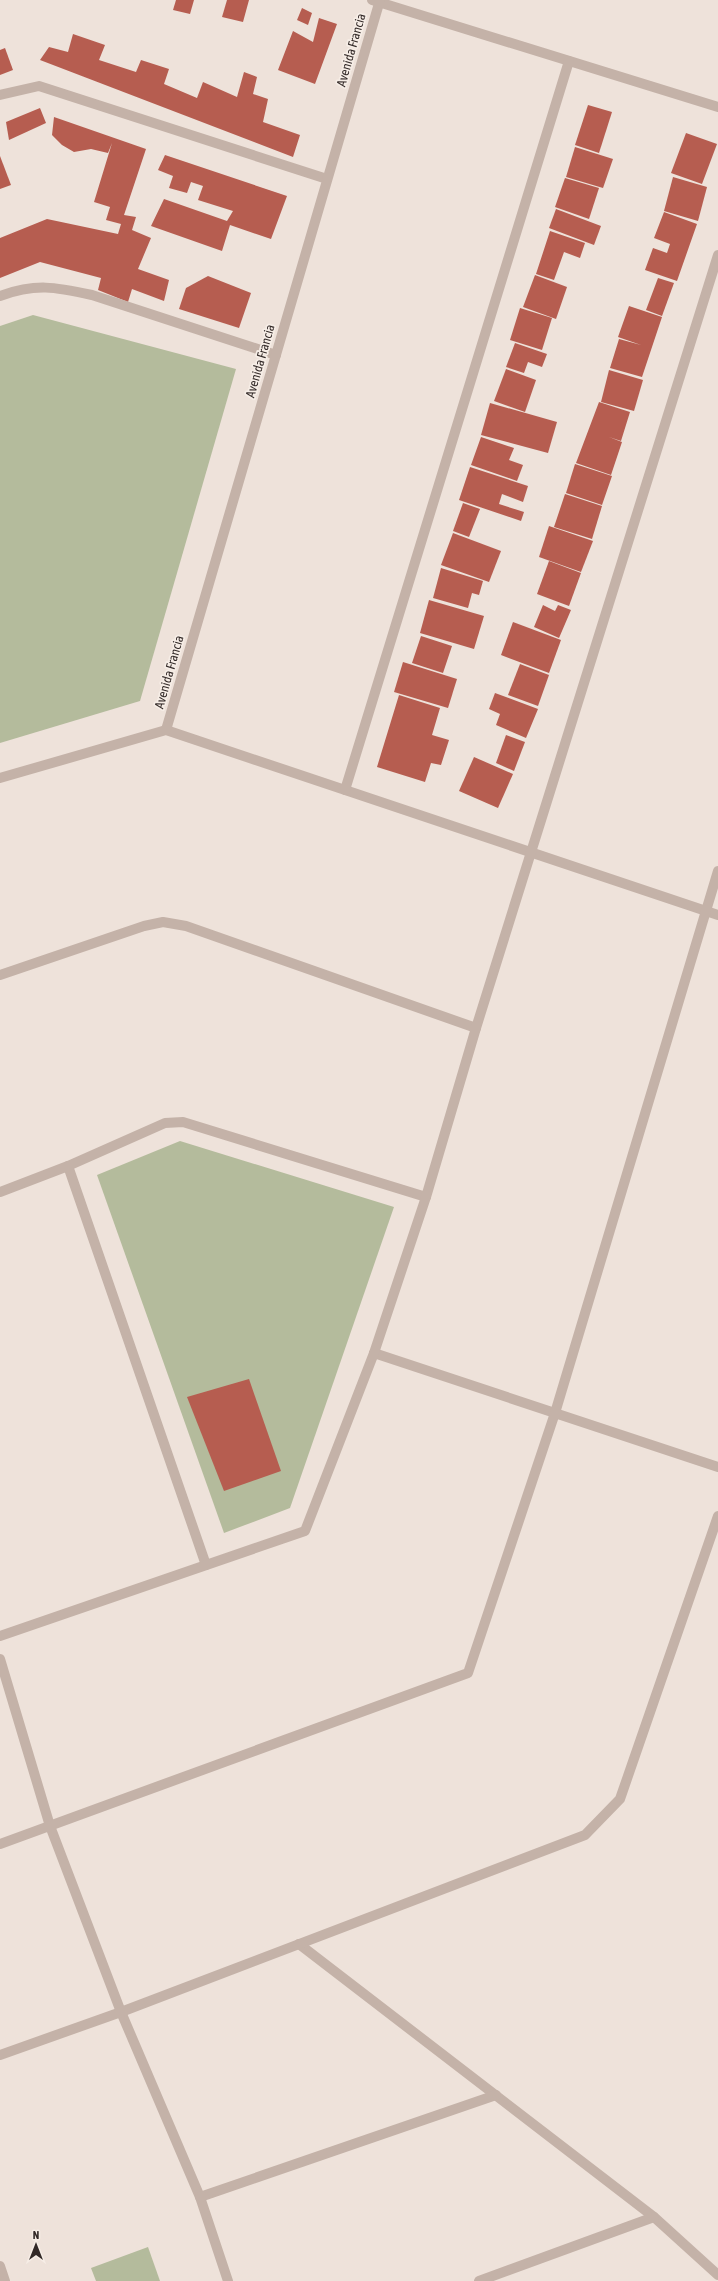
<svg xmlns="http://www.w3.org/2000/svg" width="718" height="2281" viewBox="0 0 718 2281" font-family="'Asap Condensed',sans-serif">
  <rect width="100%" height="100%" fill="#eee2da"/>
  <!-- green -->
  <g fill="#b4bb9c">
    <path d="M33,315L236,369L140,701L0,743V326Z"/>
    <path d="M180,1141L394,1207L290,1508L224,1533L97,1175Z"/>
    <path d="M148,2247L160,2281H96L91,2268Z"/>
  </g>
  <!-- building -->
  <g fill="#b65d50">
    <path d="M176,0H194L190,14L173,10Z"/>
    <path d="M227,0H249L243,22L222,17Z"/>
    <path d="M302,8L312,13L308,25L297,20Z"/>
    <path d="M319,18L337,24L315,84L278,70L293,31L313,42Z"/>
    <path d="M73,34L105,45L99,60L136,72L141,60L169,69L164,84L197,98L203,82L237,97L244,72L257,77L253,94L268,99L263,122L300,135L293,157L40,60L49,47L68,52Z"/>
    <path d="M5,48L13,70L0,75V50Z"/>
    <path d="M588,105L612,112L599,153L575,145Z"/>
    <path d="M40,108L46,123L9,140L6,122Z"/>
    <path d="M54,117L146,149L124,215L136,217L132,230L151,238L138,269L169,280L164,301L132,289L128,302L98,290L101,278L40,262L0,278V238L47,219L118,234L121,224L106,220L110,207L94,202L112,143L108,153L91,149L74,152L62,145L52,135Z"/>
    <path d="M686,133L717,144L702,184L671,173Z"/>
    <path d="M575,147L613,159L603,188L566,177Z"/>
    <path d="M165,155L287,196L271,239L230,225L222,251L151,226L164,199L227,221L233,211L198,200L203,186L191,182L187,193L169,188L173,176L158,170Z"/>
    <path d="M0,156L11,185L0,189Z"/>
    <path d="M673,177L707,187L698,221L664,211Z"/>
    <path d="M565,178L599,188L589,219L555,207Z"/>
    <path d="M556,209L601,226L594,245L549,228Z"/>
    <path d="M664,212L697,224L677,281L645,270L653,248L667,253L670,244L654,238Z"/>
    <path d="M550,231L585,243L580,258L564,252L554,280L536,274Z"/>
    <path d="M535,275L567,287L556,319L523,307Z"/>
    <path d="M208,276L251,293L239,328L179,309L186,288Z"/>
    <path d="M658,278L674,283L662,316L646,310Z"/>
    <path d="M629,306L662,317L642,377L610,368L619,339L641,345L618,337Z"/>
    <path d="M520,308L552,318L542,350L510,340Z"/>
    <path d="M515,343L547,354L542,367L528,362L524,373L506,367Z"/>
    <path d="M506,369L536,380L525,412L494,401Z"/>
    <path d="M609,370L643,380L634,411L601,402Z"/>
    <path d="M599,402L630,412L621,441L609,437L622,442L611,475L576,463Z"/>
    <path d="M490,403L557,422L548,453L481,435Z"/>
    <path d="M481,437L514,448L509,460L523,465L517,481L471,465Z"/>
    <path d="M575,464L612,476L602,505L566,493Z"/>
    <path d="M470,467L528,486L523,502L502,494L499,504L524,512L521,521L459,500Z"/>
    <path d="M565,494L602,506L592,539L554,527Z"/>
    <path d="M463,503L480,509L469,537L453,531Z"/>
    <path d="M549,526L593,541L581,572L539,557Z"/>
    <path d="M453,533L501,551L489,582L441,565Z"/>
    <path d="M549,561L581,573L569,606L537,594Z"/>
    <path d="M441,568L483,581L479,595L472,593L468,608L433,598Z"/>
    <path d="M429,600L484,616L474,649L420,633Z"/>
    <path d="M543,605L555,611L558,605L571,610L559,638L534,627Z"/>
    <path d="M513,622L561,640L549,673L501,655Z"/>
    <path d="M421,636L452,646L443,673L412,663Z"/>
    <path d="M403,662L457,679L448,708L394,692Z"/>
    <path d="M520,664L549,675L538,706L508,695Z"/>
    <path d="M495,693L538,709L526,738L496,725L500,714L489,709Z"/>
    <path d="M399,695L440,708L432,735L449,740L441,765L431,763L425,782L377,767Z"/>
    <path d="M506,735L525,742L514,771L496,763Z"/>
    <path d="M474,757L513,774L498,808L459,791Z"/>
    <path d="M249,1379L281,1471L224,1491L187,1397Z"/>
  </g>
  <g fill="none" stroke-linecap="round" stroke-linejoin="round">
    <!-- minor -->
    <g stroke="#c4b2a8" stroke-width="10">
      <path d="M372,0L718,107"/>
      <path d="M0,95L39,86L327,179"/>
      <path d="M0,296C36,283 55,287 92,295L276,355"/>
      <path d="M0,778L166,730L718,915"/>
      <path d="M345,790L569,61"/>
      <path d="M0,975L144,926L163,922L186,926L476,1028"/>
      <path d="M68,1166L206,1565"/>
      <path d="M0,1192L68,1166L165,1123L183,1122L426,1197"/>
      <path d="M374,1353L718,1467"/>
      <path d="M0,1636L305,1531L374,1353L426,1197L476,1028L718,255"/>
      <path d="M0,1659L50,1826L121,2012L200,2197L228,2281"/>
      <path d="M0,1844L468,1673L555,1413L718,871"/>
      <path d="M299,1944L654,2217L718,2275"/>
      <path d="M0,2055L121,2012L585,1835L620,1799L718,1516"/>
      <path d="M200,2197L496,2095"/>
      <path d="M0,2266L5,2281"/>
      <path d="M479,2281L654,2217"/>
    </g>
    <!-- tertiary -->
    <path stroke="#c4b2a8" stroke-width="10" d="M166,730L380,0"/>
  </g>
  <g text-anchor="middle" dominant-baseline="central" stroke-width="3.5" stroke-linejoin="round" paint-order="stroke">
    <!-- street labels -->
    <g font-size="13" fill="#322927" stroke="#f6ede6">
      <text transform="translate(351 50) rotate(-74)">Avenida Francia</text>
      <text transform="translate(260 361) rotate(-74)">Avenida Francia</text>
      <text transform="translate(169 672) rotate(-74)">Avenida Francia</text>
    </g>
  </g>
  <!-- north arrow -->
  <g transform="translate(36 2245)" stroke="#f6ede6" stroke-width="3" paint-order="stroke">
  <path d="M0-3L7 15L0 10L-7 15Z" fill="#322927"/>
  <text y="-6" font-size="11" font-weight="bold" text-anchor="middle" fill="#322927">N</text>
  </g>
</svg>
